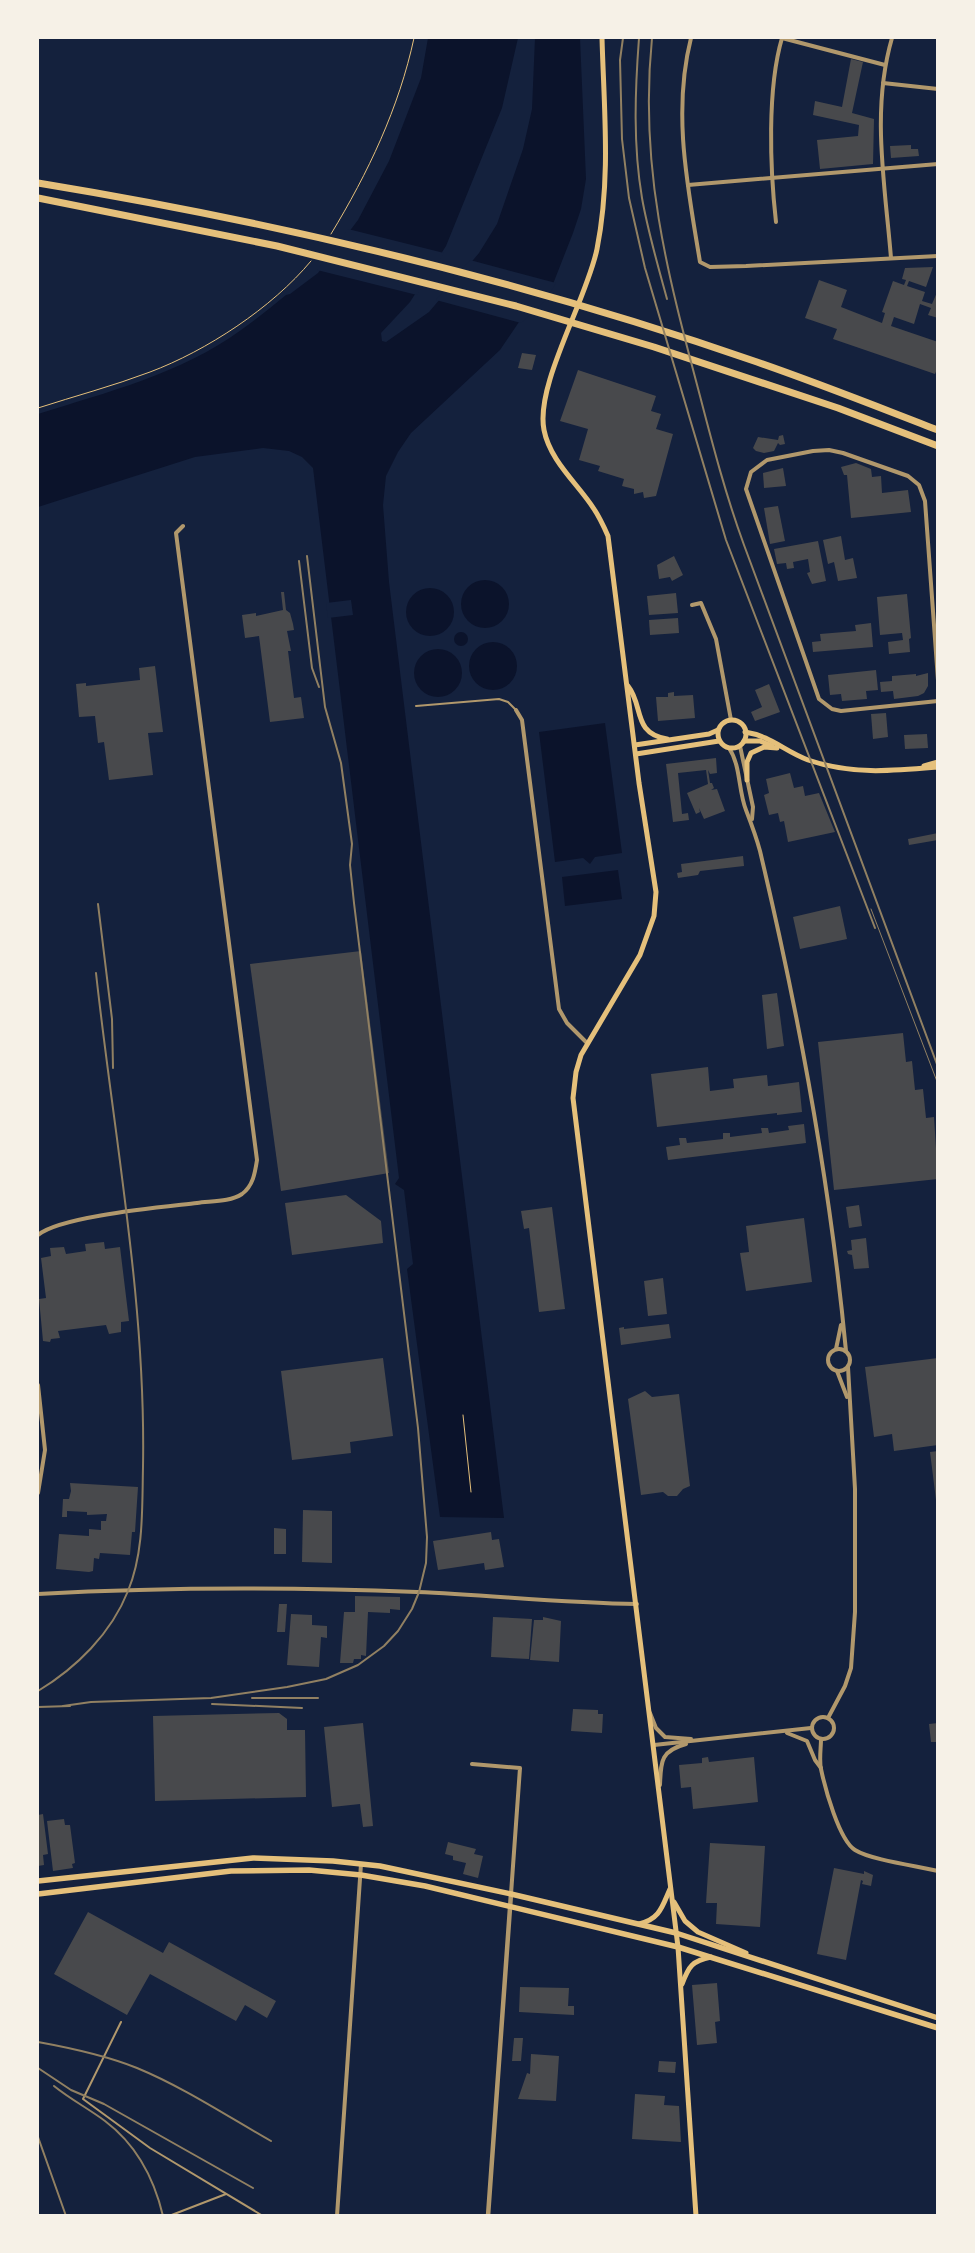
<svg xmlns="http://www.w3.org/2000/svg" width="975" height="2253" viewBox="0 0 975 2253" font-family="Helvetica,sans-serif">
  <rect width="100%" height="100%" fill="#14213d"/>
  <!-- water -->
  <g fill="#0b132b">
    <path d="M428,38H518L502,108L446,246L410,302L381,333L382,341L386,342L429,312L479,253L497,224L523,149L532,109L535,38H580L586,179L581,209L573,233L553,284L543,299L519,322L500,350L411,433L398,452L386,476L383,505L389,582L504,1518L440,1517L407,1269L413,1264L404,1190L395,1184L399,1178L313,468L302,457L289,451L263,448L195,457L38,507V414C107,392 181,374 241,330C257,319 271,307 286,295L290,294L318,273L358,220L389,161L421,78Z"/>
    <circle cx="485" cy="604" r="24"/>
    <circle cx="430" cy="612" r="24"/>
    <circle cx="461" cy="639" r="7"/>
    <circle cx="493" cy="666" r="24"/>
    <circle cx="438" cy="673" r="24"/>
    <path d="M605,723L622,853L595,857L590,864L583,858L555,862L539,732Z"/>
    <path d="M618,870L622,899L565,906L562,877Z"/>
  </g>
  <!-- pier -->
  <g fill="#14213d">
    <path d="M348,229L444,253L417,295L317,270Z"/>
    <path d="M470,260L556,283L545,301L521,323L436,300Z"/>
    <path d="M351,600L353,615L328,618L326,603Z"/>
  </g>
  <!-- building -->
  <g fill="#48494c">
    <path d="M851,59L863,62L852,113L874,119L873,164L820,169L817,140L858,136L859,125L813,115L815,101L842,107Z"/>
    <path d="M911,145V149H918L919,156L891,158L890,146Z"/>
    <path d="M933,267L926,287L909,281L907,286L925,292L922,301L932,304L938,290V318L928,315L931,308L920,304L914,324L894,317L891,326L938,342V367L935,374L833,339L837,329L805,318L819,280L847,290L841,307L882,323L885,313L882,312L893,281L904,285L906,280L902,279L905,268Z"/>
    <path d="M522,353L536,355L532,370L518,368Z"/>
    <path d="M578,370L656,396L651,411L661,414L656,429L673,434L656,496L644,498L643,492L634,494V489L622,486L624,479L598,471L600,466L579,460L588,429L560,421Z"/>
    <path d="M783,435L785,444L780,445L778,443L774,451L764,453L756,451L753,448L758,437L778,440L779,436Z"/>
    <path d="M856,463L871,469L872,477L881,476L882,493L908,490L911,512L851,518L847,475H844L841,467Z"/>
    <path d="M783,468L786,486L764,488L763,473Z"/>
    <path d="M778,506L785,541L770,544L764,508Z"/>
    <path d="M841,536L845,560L853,558L857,578L838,581L834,562L828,564L823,540Z"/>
    <path d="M818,541L826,581L812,584L807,573L810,572L808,559L793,562L794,568L787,569L786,563L777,564L774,549Z"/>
    <path d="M674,556L683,575L672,581L670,577L659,579L657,565Z"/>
    <path d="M281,592H284L286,610L290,613L293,624L294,630L287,631L291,651H288L294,698L301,697L304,718L270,722L259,636L245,638L242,615L256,613V616L283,610Z"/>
    <path d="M676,593L678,613L649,615L647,596Z"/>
    <path d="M907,594L911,638L909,639L910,652L889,654L888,642L903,640L902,633L880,635L877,597Z"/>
    <path d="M678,618L679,633L650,635L649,620Z"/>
    <path d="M871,623L873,647L813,652L812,642L821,641L820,634L856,631L855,625Z"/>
    <path d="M155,666L163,732L148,733L153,775L109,780L104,742L98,743L95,716L79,717L76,684L86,683V686L140,680L139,668Z"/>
    <path d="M876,670L878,690L866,691L867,699L842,701L841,694L830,695L828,675Z"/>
    <path d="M928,673V686L924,693L918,696L894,699L893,691L881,692L880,682L892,681V676L916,674V676Z"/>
    <path d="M769,684L780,712L755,721L751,712L762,707L755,690Z"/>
    <path d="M674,692V696L693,695L695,718L658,721L656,697H668V693Z"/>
    <path d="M886,713L888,737L873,739L871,714Z"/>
    <path d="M927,734L928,748L905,749L904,735Z"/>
    <path d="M716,758L717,773L710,774L708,770L710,783H712L714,788L711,790L717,789L725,811L704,819L699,808L700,812L696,814L687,793L708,784L706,770L678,773L682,814L688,813L689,820L673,822L666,764Z"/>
    <path d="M790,773L794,788L803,786L805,796L819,793L835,832L788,842L784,821L780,822L778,813L769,815L764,795L769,793L766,779Z"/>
    <path d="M938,833V840L909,845L908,839Z"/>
    <path d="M743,856L744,866L700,871L698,875L678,878L677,873L682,872L681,864Z"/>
    <path d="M840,906L847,939L800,949L793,917Z"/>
    <path d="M361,951L389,1173L281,1191L250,964Z"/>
    <path d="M777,993L784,1046L767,1049L762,995Z"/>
    <path d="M903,1033L906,1062L912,1061L915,1090L923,1089L926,1118L934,1117L938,1179L834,1190L818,1042Z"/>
    <path d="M708,1067L710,1091L734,1088L733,1079L767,1075L768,1086L799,1082L802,1112L777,1115V1113L657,1127L651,1074Z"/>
    <path d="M804,1124L806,1143L668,1160L666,1147L680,1145L679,1138H686L687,1143L723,1139V1133H730V1137L762,1133L761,1128H768L769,1133L789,1130L788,1126Z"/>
    <path d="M346,1195L381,1221L383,1243L292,1255L285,1203Z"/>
    <path d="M859,1205L862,1226L849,1228L846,1207Z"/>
    <path d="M552,1207L565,1309L539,1312L529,1228L524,1229L521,1211Z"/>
    <path d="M804,1218L812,1282L746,1291L740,1253L749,1252L746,1226Z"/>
    <path d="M866,1238L869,1268L854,1269L852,1255L848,1254L847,1251L852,1250L851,1240Z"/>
    <path d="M104,1242L105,1249L120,1247L129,1321L121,1322V1332L109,1334L106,1325L58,1331L60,1338L51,1339L50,1342L43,1341L39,1299L46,1298L41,1258L51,1256L50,1248L64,1247L66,1254L86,1251L85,1244Z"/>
    <path d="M663,1278L667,1314L648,1316L644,1281Z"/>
    <path d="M669,1324L671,1338L621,1345L619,1328L624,1327V1329Z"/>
    <path d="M383,1358L393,1436L350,1442L351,1453L292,1460L281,1371Z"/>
    <path d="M938,1358V1445L894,1451L892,1434L874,1437L865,1367Z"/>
    <path d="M645,1391L652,1397L679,1394L690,1486L683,1489L677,1496H668L663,1492L641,1495L628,1399Z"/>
    <path d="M938,1451V1500H936L930,1452Z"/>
    <path d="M70,1483L138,1487L135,1532H132L130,1555L100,1553L99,1559L94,1558L93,1571L89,1572L56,1569L59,1534L89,1536V1529L101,1530V1521H106L107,1514L87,1515V1512L67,1511V1517H62L63,1499H69L71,1491Z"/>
    <path d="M303,1510L332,1511V1563L302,1562Z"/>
    <path d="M274,1528L286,1529V1554H274Z"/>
    <path d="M491,1532L492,1540L499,1539L504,1567L485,1570L484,1563L438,1570L433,1541Z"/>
    <path d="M355,1596L400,1597V1610L390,1609V1613L368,1612L366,1656L361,1655V1659H354L353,1663H340L344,1612H355Z"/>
    <path d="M279,1604H287L285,1632H277Z"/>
    <path d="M291,1614L312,1615V1625L327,1626V1638L321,1637L319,1667L287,1665Z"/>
    <path d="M493,1617L532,1619L529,1659L491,1657Z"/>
    <path d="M543,1617L561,1621L559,1662L530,1660L534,1620H543Z"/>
    <path d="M573,1709L598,1710V1714H603L602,1733L571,1731Z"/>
    <path d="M279,1713L287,1719V1730H305L306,1797L155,1801L153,1716Z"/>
    <path d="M363,1723L373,1826L363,1827L360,1804L332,1807L324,1727Z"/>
    <path d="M938,1723V1742H931L929,1724Z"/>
    <path d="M708,1757L709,1762L754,1757L758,1802L693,1809L691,1787L681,1788L679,1765L702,1763V1758Z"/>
    <path d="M43,1814L48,1854L43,1855L44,1865L38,1866V1815Z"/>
    <path d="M64,1819L65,1825H70L75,1863L72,1864L73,1868L53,1871L47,1821Z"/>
    <path d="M448,1842L476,1849L474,1854L483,1856L478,1878L463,1874L466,1863L453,1860V1856L445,1854Z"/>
    <path d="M710,1843L765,1846L760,1927L716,1924L717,1903H706Z"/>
    <path d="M834,1868L864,1874V1871L873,1875L871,1886L862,1884L863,1881L861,1880L846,1960L817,1954Z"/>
    <path d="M88,1912L163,1953L169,1942L276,2001L267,2018L245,2005L236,2021L150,1974L127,2015L54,1974Z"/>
    <path d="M717,1983L720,2021L715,2022L717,2043L697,2045L692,1985Z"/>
    <path d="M520,1987L569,1988L568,2006H574V2015L519,2012Z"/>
    <path d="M514,2038H523L521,2061H512Z"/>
    <path d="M531,2054L559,2056L556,2101L518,2099L527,2073L530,2074Z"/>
    <path d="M659,2061L676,2062L675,2073L658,2072Z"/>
    <path d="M635,2094L665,2096L664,2105L679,2106L681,2142L632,2139Z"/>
  </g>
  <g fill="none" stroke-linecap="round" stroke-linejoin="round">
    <!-- path -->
    <g stroke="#e5c07b" stroke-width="1">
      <path d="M331,234C368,173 399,108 414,38"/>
      <path d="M38,408C75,396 113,386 150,372C206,351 272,308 311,261"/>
      <path d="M463,1415L471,1492"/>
    </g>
    <!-- service -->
    <g stroke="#b1986c" stroke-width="2">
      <path d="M416,706L499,699L508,702L516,710"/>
      <path d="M121,2022L83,2099L150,2148L263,2216"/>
      <path d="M169,2216L226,2194"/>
    </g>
    <!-- minor -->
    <g stroke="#b1986c" stroke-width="4">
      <path d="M691,38C672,113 688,188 700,262L710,267L746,266L938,256"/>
      <path d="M782,38L885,65"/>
      <path d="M883,83L938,89"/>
      <path d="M688,185L938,164"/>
      <path d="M776,222C770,169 767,89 782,38"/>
      <path d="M891,258C885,184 871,110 892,38"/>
      <path d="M692,605L701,603L716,639L731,720"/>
      <path d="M938,680L925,501L919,485L908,476L843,453L829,450L813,451L767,460L751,472L746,489L819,699L832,709L841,711L938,701"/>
      <path d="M516,710L522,720L559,1009L567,1023L587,1043"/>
      <path d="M740,746L753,807L752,819"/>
      <path d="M729,748C741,766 738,790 746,810C751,823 756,836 760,851C799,1015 830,1183 846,1351"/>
      <path d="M38,1235C60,1216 164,1207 197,1203C211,1201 230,1202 242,1194C253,1186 255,1173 257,1160L176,533L183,526"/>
      <circle cx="839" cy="1360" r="11"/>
      <path d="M836,1349L841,1325"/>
      <path d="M837,1371L847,1397"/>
      <path d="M38,1385L45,1450L38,1493"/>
      <path d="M38,1594C164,1587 290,1587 417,1592C490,1595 563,1603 637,1604"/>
      <path d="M650,1713L656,1728L665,1737L691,1739"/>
      <circle cx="823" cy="1728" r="11"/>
      <path d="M828,1718L845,1686L851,1668L855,1612V1489L848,1367"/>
      <path d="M787,1733L807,1741L815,1760L821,1768"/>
      <path d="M821,1739C821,1748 819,1760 821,1769C825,1788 839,1840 855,1850C871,1860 917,1866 938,1871"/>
      <path d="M654,1745L811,1728"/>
      <path d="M472,1764L520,1768L511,1894"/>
      <path d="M660,1785C661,1762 660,1751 686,1744"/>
      <path d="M337,2216L361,1864"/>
    </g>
    <!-- tertiary -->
    <path stroke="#b1986c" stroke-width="4.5" d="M488,2216L511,1894"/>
    <!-- secondary -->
    <g stroke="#e5c07b" stroke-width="5">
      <path d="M602,38C604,110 611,178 597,249C587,299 535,385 544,430C550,461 578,484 594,509C600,518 604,527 608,536L639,783L656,892L654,916L640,955L581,1055L576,1072L573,1098L678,1947L696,2216"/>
      <path d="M628,686C644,706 632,733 667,739"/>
      <circle cx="732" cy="734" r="14"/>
      <path d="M745,732C771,736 784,751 808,760C852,775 892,771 938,767"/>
      <path d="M744,741H760L772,746"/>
      <path d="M635,745L709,734L718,730"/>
      <path d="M636,754L719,741"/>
      <path d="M924,766L938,762"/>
      <path d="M747,780V762L751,753L764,747L777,748"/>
      <path d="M674,1902L685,1921L698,1932L746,1953"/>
      <path d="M639,1924C660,1919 662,1907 670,1889"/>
      <path d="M682,1984C689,1966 692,1961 711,1957"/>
    </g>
    <!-- primary -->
    <g stroke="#e5c07b" stroke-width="5.5">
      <path d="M38,1881L253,1858L333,1861L380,1866L511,1894L676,1933L938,2018"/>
      <path d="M38,1894L231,1871L309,1870L361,1875L425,1886L678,1947L938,2028"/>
    </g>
    <!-- motorway -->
    <g stroke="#e5c07b" stroke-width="7">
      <path d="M38,183C281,223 524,281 757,362C818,383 878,407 938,430"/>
      <path d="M38,198L277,246L516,306L654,347L838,408L938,446"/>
    </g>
    <!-- tram -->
    <path stroke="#918062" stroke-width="1" d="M871,909L938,1084"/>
    <!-- rail -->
    <g stroke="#918062" stroke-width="2">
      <path d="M623,38L620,60L622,139L629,198L645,268L726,540L875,928"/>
      <path d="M639,38C635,91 633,145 642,198C648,232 658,266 667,299"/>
      <path d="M652,38C639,167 667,272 700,396C713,446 726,496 744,545L938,1067"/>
      <path d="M299,561L312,668L319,687"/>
      <path d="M98,904L112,1019L113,1068"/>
      <path d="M38,1691C76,1668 111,1634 128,1591C144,1552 142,1509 143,1467C146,1302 114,1137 96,973"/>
      <path d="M252,1698H318"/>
      <path d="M212,1704L302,1708"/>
      <path d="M63,1706L91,1702L211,1698L287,1687L326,1679L358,1665L384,1646L398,1631L412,1609L419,1592L426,1563L427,1537L418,1428L354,903L350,865L352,844L341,763L325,707L307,556"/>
      <path d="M38,1707L70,1706"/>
      <path d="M38,2042C71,2048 105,2055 137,2068C183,2087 227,2116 271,2141"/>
      <path d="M38,2068L71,2090L104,2104L253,2188"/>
      <path d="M54,2086C70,2099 89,2109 105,2121C137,2145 154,2178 163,2216"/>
      <path d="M38,2137L66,2216"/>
    </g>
  </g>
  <!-- border -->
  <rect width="975" height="2253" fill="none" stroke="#f6f1e7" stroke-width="78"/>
</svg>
